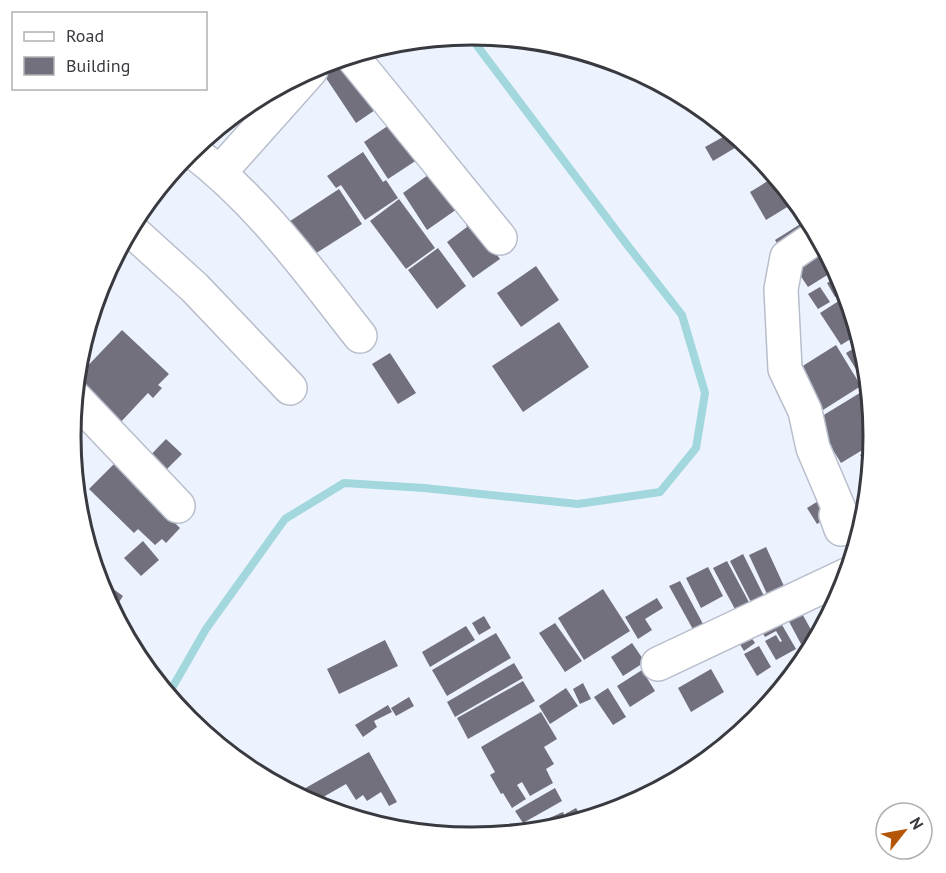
<svg xmlns="http://www.w3.org/2000/svg" width="946" height="873" viewBox="0 0 946 873" font-family="'PT Sans',sans-serif">
  <rect width="100%" height="100%" fill="#edf3fe"/>
  <g fill="none" stroke-linecap="round" stroke-linejoin="round">
    <!-- stream -->
    <path stroke="#a2d7de" stroke-width="8" d="M168,695L206,629L285,519L344,483L424,488L578,504L660,492L696,448L705,393L682,315L628,246L469,35"/>
  </g>
  <!-- building -->
  <g fill="#72707d">
    <path d="M349,58L381,106L356,123L324,75Z"/>
    <path d="M395,121L420,158L388,179L364,142Z"/>
    <path d="M732,132L745,142L713,161L705,147Z"/>
    <path d="M363,152L383,182L386,180L398,198L365,220L341,185L336,188L327,176Z"/>
    <path d="M435,170L460,207L427,230L403,193Z"/>
    <path d="M776,176L797,201L766,220L750,192Z"/>
    <path d="M339,189L362,224L307,259L284,225Z"/>
    <path d="M399,199L435,248L406,269L370,221Z"/>
    <path d="M810,218L817,231L783,253L775,240Z"/>
    <path d="M472,221L500,259L473,278L447,242L467,227L466,225Z"/>
    <path d="M823,243L837,269L808,287L792,263Z"/>
    <path d="M438,248L466,286L437,309L408,270Z"/>
    <path d="M536,266L559,300L521,327L497,293Z"/>
    <path d="M840,275L847,290L835,297L827,283Z"/>
    <path d="M820,287L830,302L818,309L808,294Z"/>
    <path d="M848,295L860,333L841,345L820,313Z"/>
    <path d="M559,322L589,367L523,412L492,366Z"/>
    <path d="M122,330L169,374L158,385L162,388L153,398L148,393L119,424L76,382L77,377Z"/>
    <path d="M863,343L868,364L857,371L846,353Z"/>
    <path d="M836,345L861,386L815,415L790,374Z"/>
    <path d="M390,353L416,393L398,404L372,364Z"/>
    <path d="M868,368L870,385L868,386L859,374Z"/>
    <path d="M863,391L872,406L874,443L841,463L830,445L824,448L809,424Z"/>
    <path d="M166,439L182,454L157,479L142,464Z"/>
    <path d="M874,447L873,460L865,464L860,455Z"/>
    <path d="M114,464L180,528L166,543L162,539L155,545L138,529L134,533L89,489Z"/>
    <path d="M828,495L838,511L817,524L807,508Z"/>
    <path d="M869,495L868,510L843,525L836,514L855,503L859,510L866,506L862,499Z"/>
    <path d="M143,541L159,560L141,576L124,558Z"/>
    <path d="M766,547L790,599L773,607L749,555Z"/>
    <path d="M743,554L771,610L758,616L730,561Z"/>
    <path d="M727,561L751,606L737,613L713,568Z"/>
    <path d="M708,567L723,596L701,608L686,578Z"/>
    <path d="M680,581L710,637L700,642L669,586Z"/>
    <path d="M109,586L123,596L113,611L104,594Z"/>
    <path d="M603,589L630,631L584,660L558,618Z"/>
    <path d="M657,598L663,608L645,619L652,630L638,639L625,617Z"/>
    <path d="M799,608L815,637L801,644L786,616Z"/>
    <path d="M484,616L491,628L479,635L472,623Z"/>
    <path d="M778,618L796,649L776,660L765,641L776,635L780,642L782,641L776,631L765,637L760,628Z"/>
    <path d="M555,623L582,661L565,672L539,633Z"/>
    <path d="M466,626L475,640L430,667L422,652Z"/>
    <path d="M496,633L511,658L447,696L432,670Z"/>
    <path d="M749,634L755,643L744,651L738,641Z"/>
    <path d="M385,640L398,666L339,694L327,669Z"/>
    <path d="M632,643L645,662L623,676L611,657Z"/>
    <path d="M759,646L771,667L757,676L744,654Z"/>
    <path d="M514,663L523,678L455,717L447,702Z"/>
    <path d="M803,665L793,677L786,686L781,677Z"/>
    <path d="M711,669L724,692L691,712L678,688Z"/>
    <path d="M642,670L655,691L630,707L617,686Z"/>
    <path d="M523,681L535,701L468,739L457,718Z"/>
    <path d="M583,683L591,699L580,704L573,689Z"/>
    <path d="M566,688L578,706L550,724L539,706Z"/>
    <path d="M608,688L626,717L613,725L594,697Z"/>
    <path d="M409,697L414,706L396,716L391,708Z"/>
    <path d="M388,705L392,712L374,721L377,727L363,737L355,725Z"/>
    <path d="M541,712L557,739L544,747L554,764L546,769L553,783L530,796L522,782L517,785L526,799L512,808L503,793L501,794L490,775L495,772L481,747Z"/>
    <path d="M369,752L397,802L389,806L381,792L367,801L363,795L356,800L346,784L311,804L309,802L302,790Z"/>
    <path d="M555,788L562,801L523,823L515,811Z"/>
    <path d="M576,808L584,821L571,825L565,814Z"/>
    <path d="M563,812L569,825L551,831L515,834V833Z"/>
  </g>
  <g fill="none" stroke-linecap="round" stroke-linejoin="round">
    <!-- minor casing -->
    <g stroke="#b8becb" stroke-width="36">
      <g id="minor">
        <path d="M351,55L500,238"/>
        <path d="M191,150C259,201 308,270 360,336"/>
        <path d="M220,172L311,70"/>
        <path d="M130,229L195,288L290,388"/>
        <path d="M819,235L787,257L781,289L785,369L805,411L813,448L839,509L836,515L841,529"/>
        <path d="M75,398L178,506"/>
        <path d="M658,664L849,574"/>
      </g>
    </g>
    <!-- minor -->
    <use href="#minor" stroke="#fff" stroke-width="33"/>
  </g>
  <!-- crop -->
  <path d="M0 0H946V873H0ZM81 436a391 391 0 1 1 782 0a391 391 0 1 1-782 0Z" fill="#fff" fill-rule="evenodd"/>
  <path fill="none" stroke="#383a3f" stroke-width="3" d="M81 436a391 391 0 1 1 782 0a391 391 0 1 1-782 0Z"/>
  <!-- legend -->
  <rect x="12" y="12" width="195" height="78" fill="#ffffff" stroke="#afb0b2" stroke-width="1.5"/>
  <rect x="24" y="32" width="30" height="9" fill="#ffffff" stroke="#afb0b2" stroke-width="1.5"/>
  <text x="66" y="42" font-size="18" fill="#383a3f">Road</text>
  <rect x="24" y="57" width="30" height="18" fill="#72707d" stroke="#afb0b2" stroke-width="1.5"/>
  <text x="66" y="72" font-size="18" fill="#383a3f">Building</text>
  <!-- north arrow -->
  <g transform="translate(904 831) rotate(59)"><circle r="28" fill="#ffffff" stroke="#afb0b2" stroke-width="1.5"/>
  <path d="M0-4.5L10 22L0 15L-10 22Z" fill="#b45508"/>
  <text y="-9" font-size="16" font-weight="bold" text-anchor="middle" fill="#383a3f">N</text>
  </g>
</svg>
